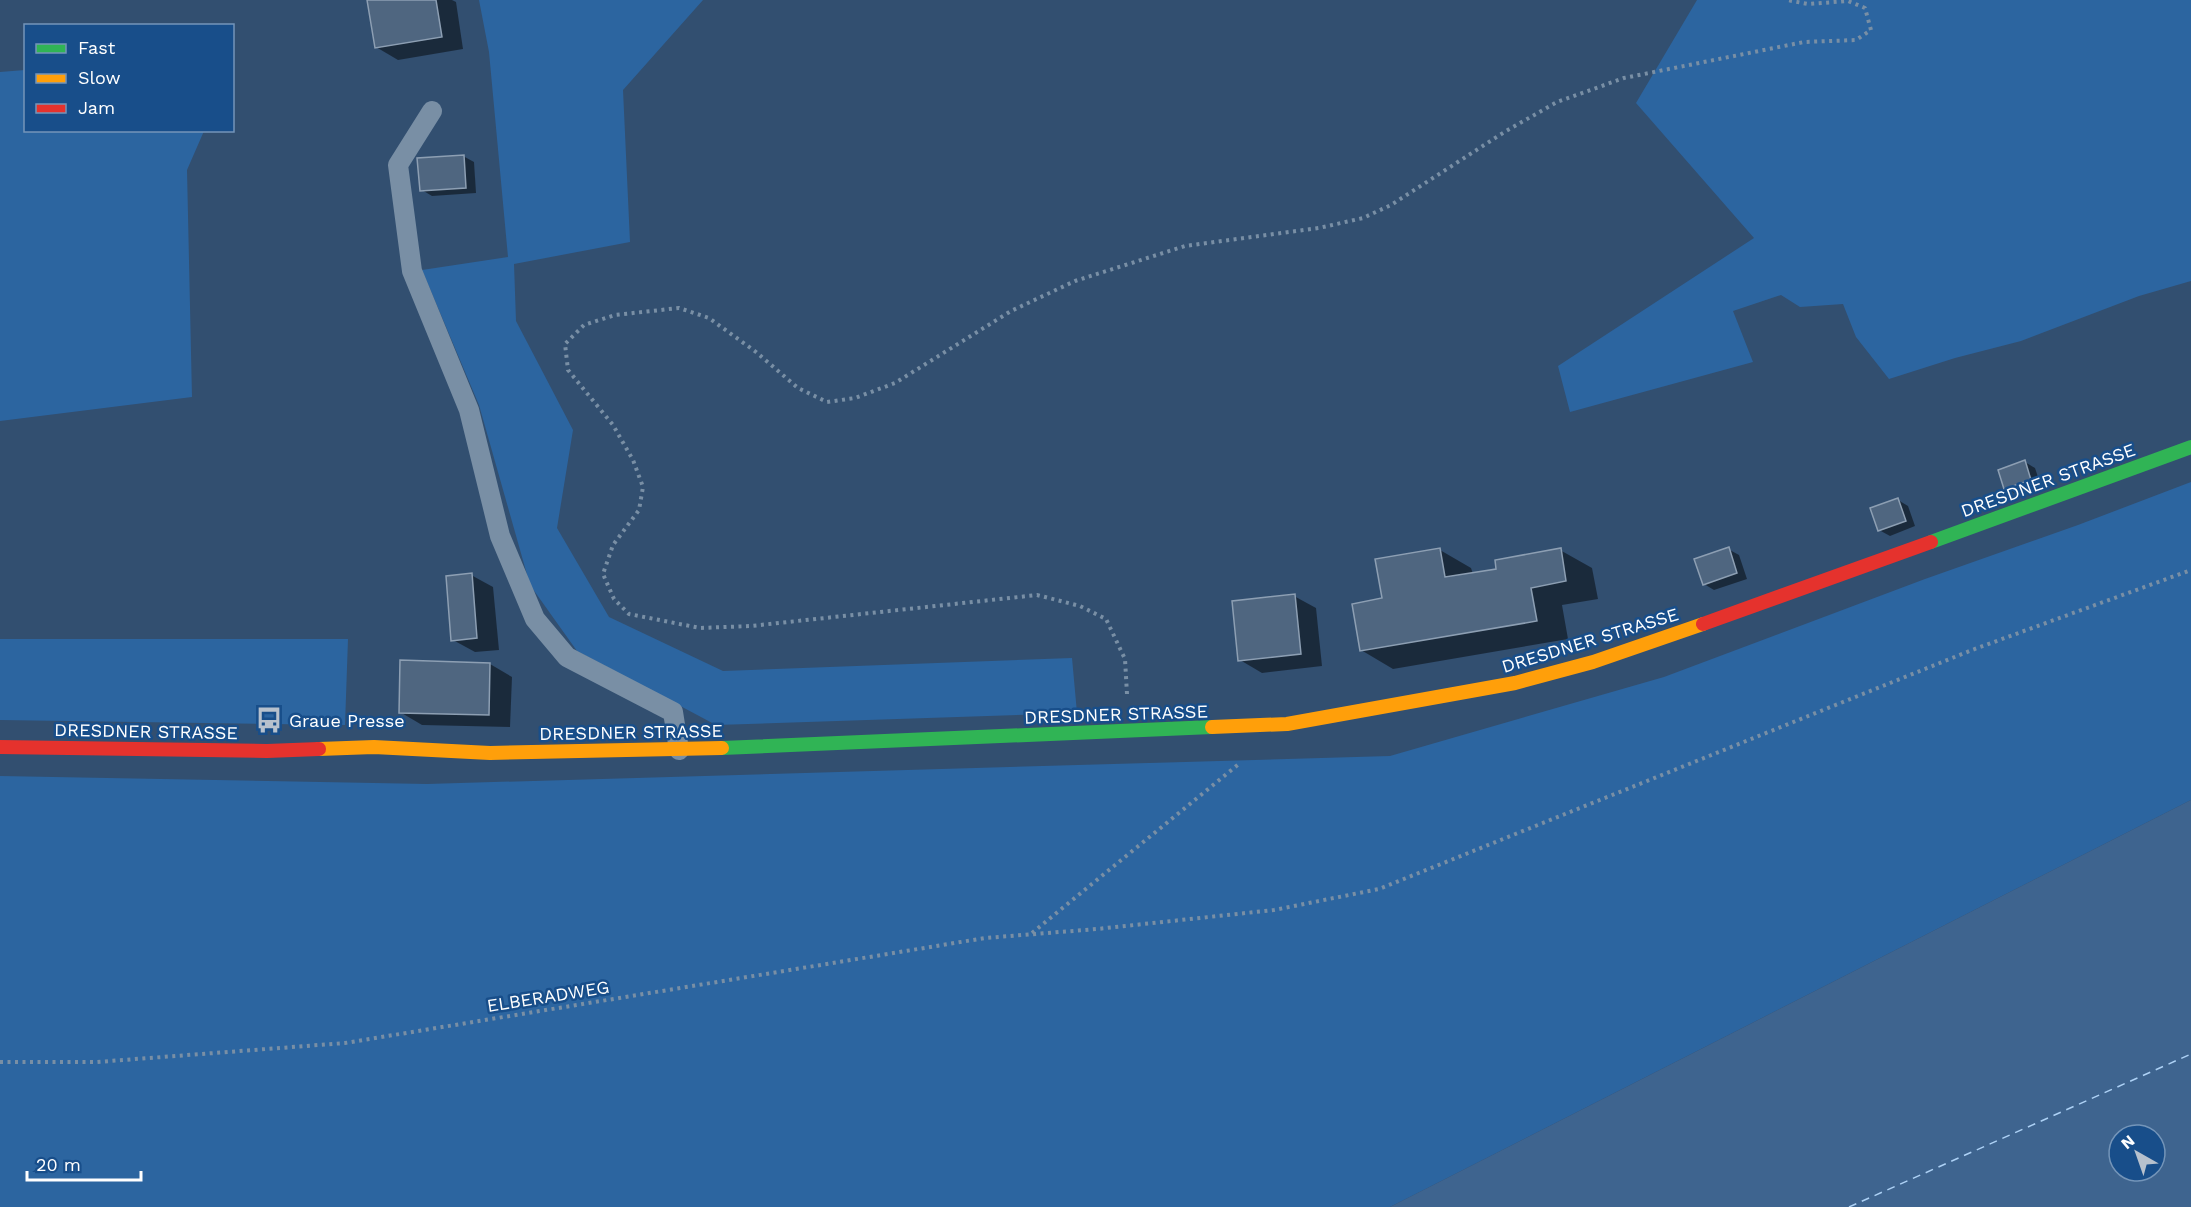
<svg xmlns="http://www.w3.org/2000/svg" width="2191" height="1207" viewBox="0 0 2191 1207" font-family="'Work Sans',sans-serif">
  <rect width="100%" height="100%" fill="#324f70"/>
  <!-- green -->
  <g fill="#2c65a0">
    <path d="M479,0H703L623,90L630,242L514,264L516,321L573,430L557,528L609,617L723,671L1072,658L1077,713L716,725L577,651L530,585L479,405L422,270L508,257L489,52Z"/>
    <path d="M1697,0H2191V281L2139,296L2021,341L1955,358L1889,379L1856,337L1843,304L1800,307L1781,295L1733,311L1753,362L1570,412L1558,366L1754,238L1636,103Z"/>
    <path d="M25,70L26,130L204,131L187,170L192,397L0,421V72Z"/>
    <path d="M2191,482V800L1390,1207H0V776L427,784L1390,756L1664,677L1925,579L2078,525Z"/>
    <path d="M0,639H348L345,725L0,720Z"/>
  </g>
  <!-- water -->
  <path fill="#3e648f" fill-rule="evenodd" d="M2191,800V1207H1390ZM2119,1135H2155V1171H2119Z"/>
  <!-- shadow -->
  <g fill="#0007">
    <path d="M370,0H452L456,2L463,49L398,60L376,47Z"/>
    <path d="M463,156L474,162L476,193L432,196L422,190Z"/>
    <path d="M2025,462L2035,468L2041,486L2016,494L2006,488Z"/>
    <path d="M1898,500L1908,506L1915,526L1890,536L1879,530Z"/>
    <path d="M1728,549L1739,555L1747,579L1714,590L1704,584Z"/>
    <path d="M1440,550L1471,568L1473,574L1498,570L1560,550L1592,568L1598,599L1562,605L1568,639L1393,669L1361,650L1384,599Z"/>
    <path d="M471,575L493,587L499,650L475,652L453,640Z"/>
    <path d="M1294,596L1316,608L1322,666L1262,673L1240,660Z"/>
    <path d="M402,662L490,664L512,677L510,727L422,725L400,712Z"/>
  </g>
  <g fill="none" stroke-linecap="round" stroke-linejoin="round">
    <!-- ferry -->
    <path stroke="#add1f5" stroke-width="1.5" stroke-dasharray="8 6" stroke-linecap="butt" d="M1849,1207L2191,1054"/>
  </g>
  <!-- building -->
  <g fill="#4f6680" stroke="#8d9fb3" stroke-width="1.5">
    <path d="M367,0H436L442,37L375,48Z"/>
    <path d="M464,155L466,188L420,191L417,158Z"/>
    <path d="M2025,460L2031,480L2004,489L1998,470Z"/>
    <path d="M1898,498L1906,521L1878,531L1870,508Z"/>
    <path d="M1729,547L1737,573L1703,585L1694,559Z"/>
    <path d="M1440,548L1445,577L1496,569L1495,560L1561,548L1566,581L1531,588L1537,621L1360,651L1352,604L1382,598L1375,559Z"/>
    <path d="M472,573L477,638L451,641L446,576Z"/>
    <path d="M1295,594L1301,654L1238,661L1232,601Z"/>
    <path d="M400,660L490,663L489,715L399,713Z"/>
  </g>
  <g fill="none" stroke-linecap="round" stroke-linejoin="round">
    <!-- path -->
    <g stroke="#798fa5" stroke-width="4" stroke-dasharray="3 4.5" stroke-linecap="butt">
      <path d="M1127,694L1125,659L1106,619L1080,606L1037,595L751,626L700,628L629,614L614,599L603,574L613,545L639,510L643,487L633,460L613,425L568,370L565,344L584,325L615,315L679,308L709,318L756,352L798,388L827,402L855,398L895,383L1011,311L1075,281L1185,246L1319,228L1363,218L1391,205L1506,131L1557,102L1624,78L1804,42L1856,40L1871,30L1865,8L1848,1L1808,4L1787,0"/>
      <path d="M1032,933L1240,763"/>
      <path d="M0,1062H97L345,1043L985,938L1097,929L1274,910L1379,889L1972,650L2191,570"/>
    </g>
    <!-- lane -->
    <path stroke="#798fa5" stroke-width="20" d="M432,111L398,165L412,271L469,410L500,536L535,619L567,657L673,712L679,750"/>
    <!-- fast -->
    <g stroke="#30b455" stroke-width="14">
      <path d="M1931,542L2191,447"/>
      <path d="M722,748L1212,727"/>
    </g>
    <!-- slow -->
    <g stroke="#ff9f0a" stroke-width="14">
      <path d="M1212,727L1287,724L1515,683L1593,662L1703,624"/>
      <path d="M319,749L374,747L490,753L722,748"/>
    </g>
    <!-- jam -->
    <g stroke="#e5322d" stroke-width="14">
      <path d="M1703,624L1931,542"/>
      <path d="M0,747L267,751L319,749"/>
    </g>
  </g>
  <!-- icons -->
  <defs>
    <g id="bus-bare" transform="scale(2.07)"><path d="M-5-6H5V4H4V6H2V4H-2V6H-4V4H-5ZM-3.5-4V0h7V-4ZM-3.5 1.2v1.5H-2V1.2ZM2 1.2v1.5H3.5V1.2Z" fill="#b7c1cd" stroke="#184e8a" stroke-width="2.5" paint-order="stroke"/></g>
  </defs>
  <g fill-rule="evenodd">
    <use href="#bus-bare" x="269" y="720"/>
  </g>
  <g text-anchor="middle" dominant-baseline="central" stroke-width="5" stroke-linejoin="round" paint-order="stroke">
    <!-- street labels -->
    <g font-size="18" fill="#fff" stroke="#184e8a">
      <text transform="translate(2048 480) rotate(-20)">DRESDNER STRASSE</text>
      <text transform="translate(1590 640) rotate(-17)">DRESDNER STRASSE</text>
      <text transform="translate(1116 714) rotate(-2)">DRESDNER STRASSE</text>
      <text transform="translate(146 731) rotate(1)">DRESDNER STRASSE</text>
      <text transform="translate(631 732) rotate(-1)">DRESDNER STRASSE</text>
      <text transform="translate(548 996) rotate(-9)">ELBERADWEG</text>
    </g>
    <!-- poi labels -->
    <g font-size="18" fill="#fff" stroke="#184e8a" text-anchor="start">
      <text x="289" y="720">Graue Presse</text>
    </g>
  </g>
  <!-- legend -->
  <rect x="24" y="24" width="210" height="108" fill="#184e8a" stroke="#7495b9" stroke-width="1.5"/>
  <rect x="36" y="44" width="30" height="9" fill="#30b455" stroke="#7495b9" stroke-width="1.5"/>
  <text x="78" y="54" font-size="18" fill="#ffffff">Fast</text>
  <rect x="36" y="74" width="30" height="9" fill="#ff9f0a" stroke="#7495b9" stroke-width="1.5"/>
  <text x="78" y="84" font-size="18" fill="#ffffff">Slow</text>
  <rect x="36" y="104" width="30" height="9" fill="#e5322d" stroke="#7495b9" stroke-width="1.5"/>
  <text x="78" y="114" font-size="18" fill="#ffffff">Jam</text>
  <!-- north arrow -->
  <g transform="translate(2137 1153) rotate(320)"><circle r="28" fill="#184e8a" stroke="#7495b9" stroke-width="1.5"/>
  <path d="M0-4.5L10 22L0 15L-10 22Z" fill="#b7c1cd"/>
  <text y="-9" font-size="16" font-weight="bold" text-anchor="middle" fill="#ffffff">N</text>
  </g>
  <!-- scale -->
  <path d="M27 1171v9h114v-9" fill="none" stroke="#ffffff" stroke-width="3"/>
  <text x="36" y="1171" font-size="18" fill="#ffffff" stroke="#184e8a" stroke-width="4.5" paint-order="stroke">20 m</text>
</svg>
